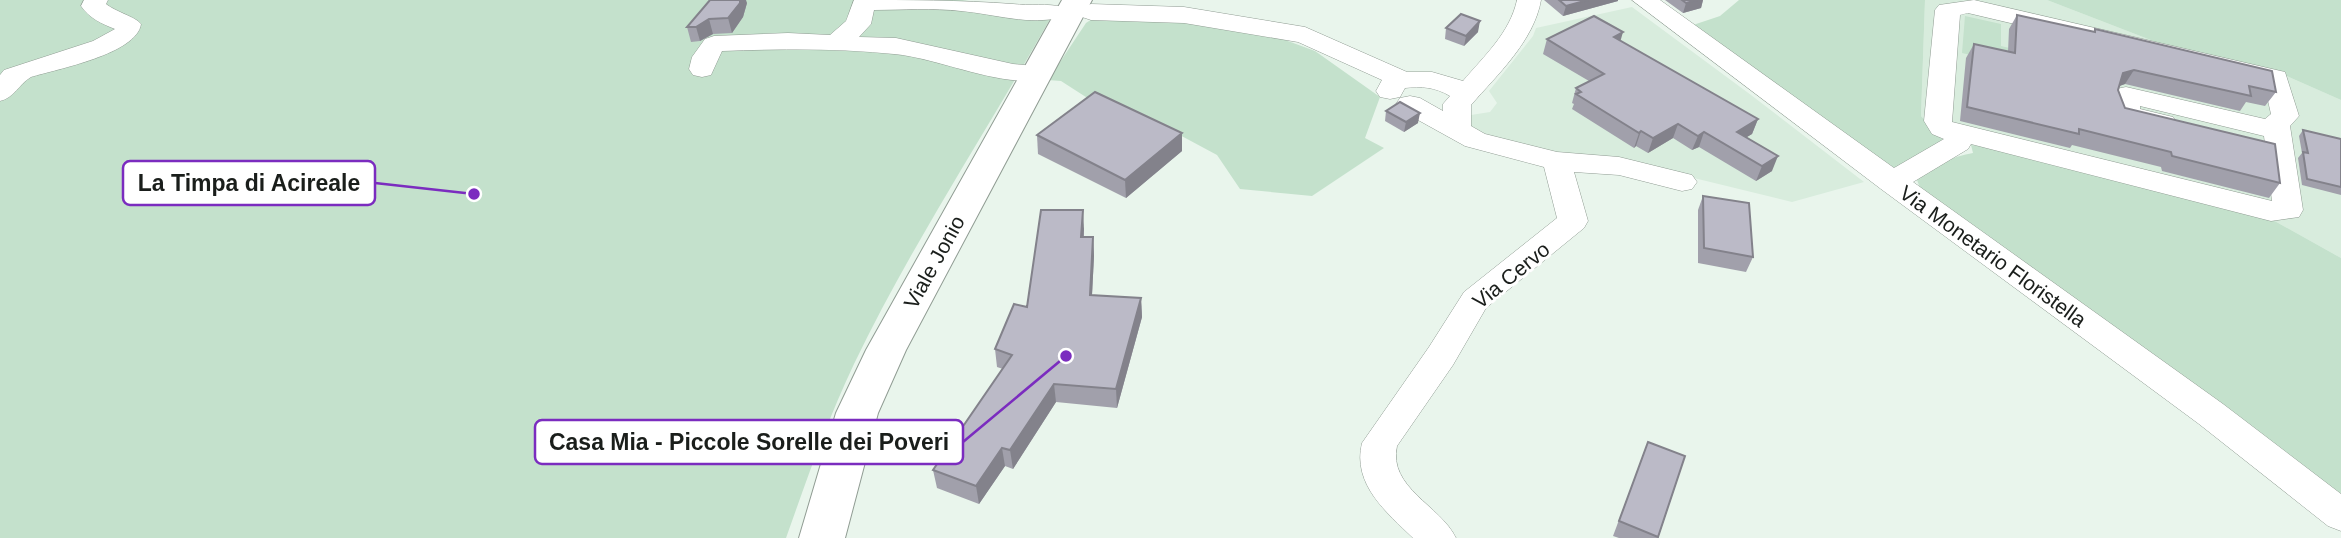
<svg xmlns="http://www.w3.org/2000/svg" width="2341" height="538" viewBox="0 0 2341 538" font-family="Helvetica,sans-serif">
  <rect width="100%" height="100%" fill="#e9f5ec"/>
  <!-- built -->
  <g fill="#d8ecdd">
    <path d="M1925,0H2047L2174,49L2275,71L2341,100V258L2255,210L2007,151L1944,141L1921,116Z"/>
    <path d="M1632,7L1751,95L1864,182L1792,202L1698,179L1475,138L1466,123L1471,115L1490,112L1497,103L1489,91L1533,36L1536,28Z"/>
  </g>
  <!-- green -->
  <g fill="#c4e1cc">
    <path d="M0,0H962L1054,12C988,130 912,243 854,364C827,421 807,479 786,538H0Z"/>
    <path d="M1739,0H1925L1921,116L1944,141L1906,167H1892L1693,25L1720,16Z"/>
    <path d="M2047,0H2341V100L2275,71L2174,49Z"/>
    <path d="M1098,15H1133L1277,37L1315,51L1380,97L1365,138L1384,148L1312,196L1240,189L1217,155L1135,111L1103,108L1061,81L1048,80L1086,23Z"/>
    <path d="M1965,16L2001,24V46L2064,61L2063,77L1962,53Z"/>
    <path d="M1971,145L2007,151L2255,210L2341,258V494L1920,188L1917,180C1930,166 1954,156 1973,153Z"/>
  </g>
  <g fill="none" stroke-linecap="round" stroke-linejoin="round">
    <!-- minor casing -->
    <g stroke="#909c93" stroke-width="1">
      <g id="minor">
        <path d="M84,0H108L106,4C116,12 136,17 141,24C137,54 57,69 31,77C19,84 14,98 0,101V75L4,70L93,41L115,29C102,24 89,18 81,6Z"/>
        <path d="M854,0C907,0 960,0 1013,4C1030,6 1047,3 1063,7L1067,12L1063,17C1029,26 995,14 961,11C933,8 903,10 874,10L871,24L859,37L896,38L1013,64L1046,67L1050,73L1046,79C1003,89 939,58 894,54C837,48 779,49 722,51L711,75L702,77L693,75L689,69L692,57L705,39L714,36L788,33L830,35L846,21Z"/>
        <path d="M1517,0H1541C1534,41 1497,75 1471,105V126L1485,134L1557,152L1619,157L1692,175L1697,182L1692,189L1682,191L1619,175L1574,172L1588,221L1584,228L1486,308L1453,365L1397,446C1388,488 1440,505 1456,538H1413C1386,512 1352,484 1362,443L1429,347L1464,292L1557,218L1544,167L1465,146L1400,110L1396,104L1400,98L1410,96L1420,98L1443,111V104L1450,96C1435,87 1421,86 1405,88L1400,97L1390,99L1380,97L1376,91L1382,80L1298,42L1184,23L1091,20L1082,17L1078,12L1082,7L1091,4L1184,7L1305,27L1407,72H1432L1463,81C1484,56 1510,33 1517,0Z"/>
        <path d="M1632,0H1660L1894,168L1944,139L1932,134L1924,121L1935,10L1939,5L1974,0L2285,72L2299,116L2290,126L2303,210L2299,217L2271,221L1971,144L1968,149L1913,182L2223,404L2341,494V531L2328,526L2199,424L1881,189ZM1968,13L2264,83L2271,114L2265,119L2126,87L2116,89C2110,98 2110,111 2116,120L2163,132L2173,129L2177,123L2173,117L2140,109V106L2264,136L2272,201L1952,122L1960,15Z"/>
      </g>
    </g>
    <!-- major casing -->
    <g stroke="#909c93" stroke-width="2">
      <path id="major" d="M1062,0H1092L906,350L878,413L845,538H799L836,413L866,350Z"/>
    </g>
    <!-- minor -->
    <use href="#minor" fill="#fff" fill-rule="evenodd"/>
    <!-- major -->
    <use href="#major" fill="#fff" fill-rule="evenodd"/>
  </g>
  <!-- wall -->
  <g fill="#a1a0ab">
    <path d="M1544,0H1618V1L1563,16Z"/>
    <path d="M1665,0H1703L1701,8L1683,13Z"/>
    <path d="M747,3L743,17L732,33L713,34L700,41L691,42L687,27Z"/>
    <path d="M2017,15L2093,32L2095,29L2276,92L2265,106L2246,102L2240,111L2125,84L2119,86L2118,90L2125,108L2280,183L2269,198L2162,171L2161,167L2072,145L2070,148L1960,121L1966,58L1974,44L2008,52L2009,29Z"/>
    <path d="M1446,28L1478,32L1464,46L1445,39Z"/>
    <path d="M1547,39L1620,41L1758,119L1752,134L1746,137L1772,171L1756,181L1699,147L1692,150L1673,138L1648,153L1636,146L1634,148L1572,109L1574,104L1572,103L1576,88L1589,81L1543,54Z"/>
    <path d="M1386,111L1418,123L1404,132L1385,121Z"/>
    <path d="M2303,130L2341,139V195L2302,185L2298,158L2302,153L2299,136Z"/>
    <path d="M1037,135L1182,151L1126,198L1038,154Z"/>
    <path d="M1703,196L1753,257L1746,272L1698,263V210Z"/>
    <path d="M1084,229V237H1093L1094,256L1092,295L1141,298L1142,317L1117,408L1056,402L1013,469L1005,466L979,504L937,488L933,470L1003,369L997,367L995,349Z"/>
    <path d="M1648,442L1685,456L1658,538H1619L1613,536Z"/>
  </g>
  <!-- shaded-wall -->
  <g fill="#83828b">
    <path d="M740,0H746L747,3L743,17L732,33L728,18Z"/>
    <path d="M1588,0H1618V1L1563,16L1566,6Z"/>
    <path d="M1697,0H1703L1701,8L1683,13L1686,3Z"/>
    <path d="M709,19L713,34L700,41L696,27Z"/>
    <path d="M1480,21L1478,32L1464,46L1466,36Z"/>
    <path d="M1623,32L1619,46L1614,37Z"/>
    <path d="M2134,70L2125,84L2114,88L2123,73Z"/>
    <path d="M1420,113L1418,123L1404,132L1406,122Z"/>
    <path d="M1758,119L1752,134L1731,147L1737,132Z"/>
    <path d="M1678,124L1673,138L1648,153L1653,138Z"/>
    <path d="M1641,131L1636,146L1634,148L1639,133Z"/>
    <path d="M1704,132L1699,147L1692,150L1698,136Z"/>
    <path d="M1182,133V151L1126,198L1125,180Z"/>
    <path d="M1778,156L1772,171L1756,181L1762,166Z"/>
    <path d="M1083,210L1084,229L1082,256L1081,237Z"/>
    <path d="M1093,237L1094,256L1091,314L1090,295Z"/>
    <path d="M1141,298L1142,317L1117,408L1116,389Z"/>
    <path d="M1054,384L1056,402L1013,469L1010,450Z"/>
    <path d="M1002,448L1005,466L979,504L976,486Z"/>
  </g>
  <!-- building -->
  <g fill="#bbbac7" stroke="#83828b" stroke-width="2">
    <path d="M710,0H740V3L728,18L709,19L696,27H687Z"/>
    <path d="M1559,0H1588L1566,6Z"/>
    <path d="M1682,0H1697L1686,3Z"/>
    <path d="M1461,14L1480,21L1466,36L1446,28Z"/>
    <path d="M2017,15L2095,32V29L2272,71L2276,92L2249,86L2251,96L2134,70L2123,73L2118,90L2125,108L2275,144L2280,183L2172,156L2171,152L2079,129V134L1967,107L1974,44L2015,53Z"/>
    <path d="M1594,16L1623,32L1614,37L1758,119L1737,132L1778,156L1762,166L1704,132L1698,136L1678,124L1653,138L1641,131L1639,133L1576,94L1581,92L1576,88L1604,74L1547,39Z"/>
    <path d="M1095,92L1182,133L1125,180L1037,135Z"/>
    <path d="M1400,102L1420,113L1406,122L1386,111Z"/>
    <path d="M2303,130L2341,139V187L2307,179L2303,152L2308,153Z"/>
    <path d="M1703,196L1749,203L1753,257L1704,248Z"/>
    <path d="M1041,210H1083L1081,237H1093L1090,295L1141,298L1116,389L1054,384L1010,450L1002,448L976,486L933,470L1012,355L995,349L1014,304L1027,307Z"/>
    <path d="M1648,442L1685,456L1658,537L1619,521Z"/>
  </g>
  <g text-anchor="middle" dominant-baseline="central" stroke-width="6" stroke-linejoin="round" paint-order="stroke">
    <!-- street labels -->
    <g font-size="21" fill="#1a1e1b" stroke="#fff">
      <text transform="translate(1993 256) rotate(36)">Via Monetario Floristella</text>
      <text transform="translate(934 262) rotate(-61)">Viale Jonio</text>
      <text transform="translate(1511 275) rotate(-39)">Via Cervo</text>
    </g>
  </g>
  <!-- callouts -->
  <path fill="none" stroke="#7b2cbf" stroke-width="2.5" d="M474 194L375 183M1066 356L963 442"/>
  <g fill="#7b2cbf" stroke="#fff" stroke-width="2.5">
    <circle cx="474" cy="194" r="7"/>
    <circle cx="1066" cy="356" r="7"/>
  </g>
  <g fill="#fff" stroke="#7b2cbf" stroke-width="2.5">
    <rect x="123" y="161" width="252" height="44" rx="7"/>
    <rect x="535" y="420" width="428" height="44" rx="7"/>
  </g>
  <g font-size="23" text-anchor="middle" font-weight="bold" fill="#1a1e1b">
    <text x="249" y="191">La Timpa di Acireale</text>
    <text x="749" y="450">Casa Mia - Piccole Sorelle dei Poveri</text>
  </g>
</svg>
